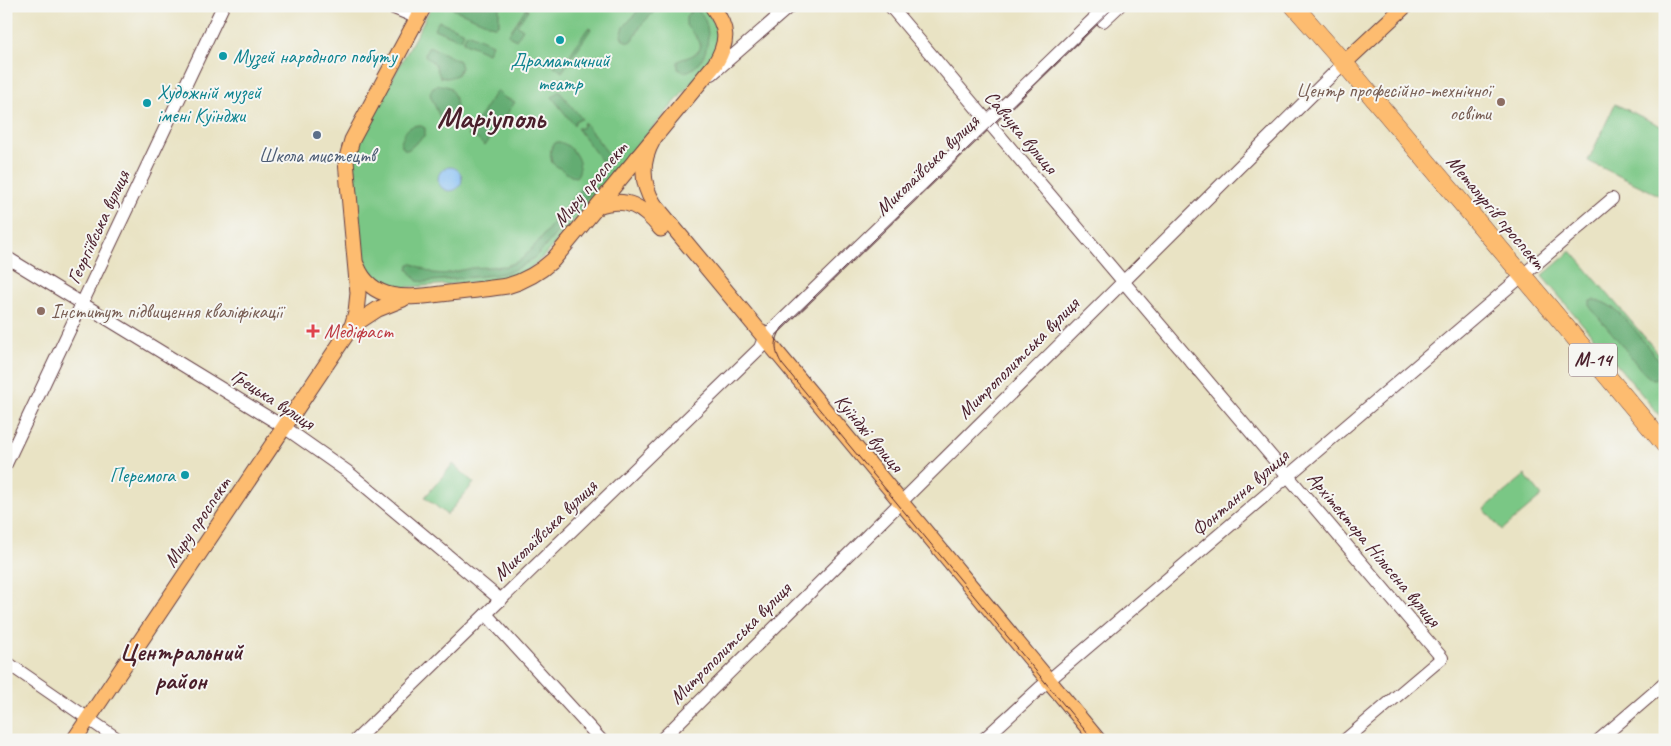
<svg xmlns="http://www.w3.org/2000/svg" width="1671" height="746" viewBox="0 0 1671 746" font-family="Caveat,sans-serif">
  <rect width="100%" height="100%" fill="#f6f6f2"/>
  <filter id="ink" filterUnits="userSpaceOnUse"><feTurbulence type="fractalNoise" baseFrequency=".02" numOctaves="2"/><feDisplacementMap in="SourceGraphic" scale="10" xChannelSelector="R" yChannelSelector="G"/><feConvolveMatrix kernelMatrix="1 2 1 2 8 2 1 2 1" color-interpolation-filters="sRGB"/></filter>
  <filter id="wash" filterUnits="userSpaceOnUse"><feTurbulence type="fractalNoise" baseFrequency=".0096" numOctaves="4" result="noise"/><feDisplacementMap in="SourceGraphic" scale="20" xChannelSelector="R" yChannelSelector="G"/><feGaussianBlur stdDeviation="1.12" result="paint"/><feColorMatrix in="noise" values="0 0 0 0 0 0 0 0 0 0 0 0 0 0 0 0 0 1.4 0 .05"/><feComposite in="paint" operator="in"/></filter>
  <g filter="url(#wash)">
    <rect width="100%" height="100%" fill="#e9e3c4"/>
    <!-- green -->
    <g fill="#7ac785" stroke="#627358">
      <path d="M432,6H705C721,36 722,39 704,68L544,256L526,272L516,277L495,281L395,288C379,285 370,276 364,261L354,171V161L358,142Z"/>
      <path d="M1615,104L1665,128V198L1588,161Z"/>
      <path d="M1571,251L1665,361V422L1542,276Z"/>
      <path d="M453,464L474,483L447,515L425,497Z"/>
      <path d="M1525,475L1542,496L1502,530L1484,509Z"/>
    </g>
    <!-- forest -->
    <g fill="#63ac72" stroke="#56664e">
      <path d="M451,6H499V24L496,26H493L453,9Z"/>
      <path d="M642,6H652L653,8V13L642,24L633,40L629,42L623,40L621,35L624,27Z"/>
      <path d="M526,8L528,10L517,25L523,29L516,40L508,35Z"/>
      <path d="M692,10L699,11C715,27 709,66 685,72L678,69V61C683,58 688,58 693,55C711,46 691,33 686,25V17Z"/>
      <path d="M439,21L464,32L461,40L434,29Z"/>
      <path d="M588,28L591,29L562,72L554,66L561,55L567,59Z"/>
      <path d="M467,33L492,44L488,53L463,42Z"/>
      <path d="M431,47L459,61L461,68L457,75L448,78L440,77L435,64L426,57L425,54L428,48Z"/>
      <path d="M441,85L449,87C457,96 462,122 447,126L442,122L431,97L430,93L433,87Z"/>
      <path d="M497,90L505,98L515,102L485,146L477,139L468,135Z"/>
      <path d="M559,91L582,119L576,120L574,125L552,97Z"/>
      <path d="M584,122L610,156L604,164L577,128H582Z"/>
      <path d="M419,125L425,128V135L408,150L404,149L401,144C403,133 407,126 419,125Z"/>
      <path d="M557,142C571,142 587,165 576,177L571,176L552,163C550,155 549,146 557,142Z"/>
      <path d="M586,184L591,186V192L544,248L534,258L522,266L509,272L494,275L424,282L417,281L408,269L409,264H413L433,273L444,274L471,268L506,266L514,263L522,259L537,243L583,186Z"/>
      <path d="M1593,300C1616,301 1638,334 1651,351C1654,355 1659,359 1661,363C1664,368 1661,373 1658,378L1653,380C1641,373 1630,355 1621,344C1611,331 1600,320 1590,307V301Z"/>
    </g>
    <!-- water -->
    <circle fill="#82bdf4" stroke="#666e90" cx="450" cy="179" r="12"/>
  </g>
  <g filter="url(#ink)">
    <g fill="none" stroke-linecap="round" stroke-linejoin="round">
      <!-- minor casing -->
      <g stroke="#623c42" stroke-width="14">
        <g id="minor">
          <path d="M389,6L418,18"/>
          <path d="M890,6L1442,658L1345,740"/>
          <path d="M1103,21L1119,6"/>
          <path d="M712,74L790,6"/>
          <path d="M6,257L284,427L348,472L501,600"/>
          <path d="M6,464L223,6"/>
          <path d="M486,614L601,740"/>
          <path d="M6,662L119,740"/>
          <path d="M356,740L760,348L764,338L1107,6"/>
          <path d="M661,740L1344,63"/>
          <path d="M983,740L1041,687L1612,199"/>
          <path d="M1599,740L1665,683"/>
        </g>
      </g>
      <!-- major casing -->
      <g stroke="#623c42" stroke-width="17">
        <g id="major">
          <path d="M1344,63L1405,6"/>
          <path d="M653,140C641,161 641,183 654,204L1098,740"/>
          <path d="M598,206C627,196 643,207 661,229"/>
          <path d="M357,266C373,306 415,297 449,293C468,291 487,289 507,286C525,281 539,273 553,260L715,64C729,41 728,28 712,6"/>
          <path d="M352,326L378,309L403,299"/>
          <path d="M74,740L352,326L356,312L358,293L346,161L352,140L424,6"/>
        </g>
      </g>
      <!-- highway casing -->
      <g stroke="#623c42" stroke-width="19">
        <path id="highway" d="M1294,6L1344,63L1665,445"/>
      </g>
      <!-- minor -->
      <use href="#minor" stroke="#fff" stroke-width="12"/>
      <!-- major -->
      <use href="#major" stroke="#fdbc70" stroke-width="15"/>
      <!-- highway -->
      <use href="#highway" stroke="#fdbc70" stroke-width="18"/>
      <!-- tram -->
      <path stroke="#4a1f2b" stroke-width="1" d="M1093,740L782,364C774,351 774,341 782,328L1115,6"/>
    </g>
  </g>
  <!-- markers -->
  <g fill="#0f9aa8" stroke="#f6f6f2" stroke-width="2">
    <circle cx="560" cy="40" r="5"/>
    <circle cx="223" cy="56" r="5"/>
    <circle cx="147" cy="103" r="5"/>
    <circle cx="185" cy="475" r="5"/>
  </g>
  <g fill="#8d6e63" stroke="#f6f6f2" stroke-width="2">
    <circle cx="1501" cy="102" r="5"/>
    <circle cx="41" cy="311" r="5"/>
  </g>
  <circle fill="#5c6f8a" stroke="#f6f6f2" stroke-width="2" cx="317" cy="135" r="5"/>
  <path fill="#e0444e" stroke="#f6f6f2" stroke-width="2" d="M310.5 323.5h5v5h5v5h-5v5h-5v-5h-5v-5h5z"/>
  <g text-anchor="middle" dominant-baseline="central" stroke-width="4" stroke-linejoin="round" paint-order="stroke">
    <!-- shield labels -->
    <rect fill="#f6f6f2" stroke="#7e6067" stroke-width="1" x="1569" y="343.5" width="48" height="33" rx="4"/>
    <g font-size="19" font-weight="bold" fill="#4a1f2b">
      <text x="1593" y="360">М-14</text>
    </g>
    <!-- culture labels -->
    <g font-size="20" fill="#0d838f" stroke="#f6f6f2" text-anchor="start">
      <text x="233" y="56">Музей народного побуту</text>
      <text x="560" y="60" text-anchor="middle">Драматичний<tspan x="560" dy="23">театр</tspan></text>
      <text x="157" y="92">Художній музей<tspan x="157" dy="23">імені Куїнджи</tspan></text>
      <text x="175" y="475" text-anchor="end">Перемога</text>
    </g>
    <!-- education labels -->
    <g font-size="20" fill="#785e54" stroke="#f6f6f2" text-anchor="end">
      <text x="1491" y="90">Центр професійно-технічної<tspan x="1491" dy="23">освіти</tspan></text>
      <text x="51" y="311" text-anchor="start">Інститут підвищення кваліфікації</text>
    </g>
    <!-- street labels -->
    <g font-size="20" fill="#4a1f2b" stroke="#f6f6f2">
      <text transform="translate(1021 132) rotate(50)">Савчука вулиця</text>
      <text transform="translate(927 165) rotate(-44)">Миколаївська вулиця</text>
      <text transform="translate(590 184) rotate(-50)">Миру проспект</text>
      <text transform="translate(1496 212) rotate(50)">Металургів проспект</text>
      <text transform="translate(98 227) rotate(-65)">Георгіївська вулиця</text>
      <text transform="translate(1018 358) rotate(-45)">Митрополитська вулиця</text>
      <text transform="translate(273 399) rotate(33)">Грецька вулиця</text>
      <text transform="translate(869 433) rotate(50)">Куїнджі вулиця</text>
      <text transform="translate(1240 493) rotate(-41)">Фонтанна вулиця</text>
      <text transform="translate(197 522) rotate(-56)">Миру проспект</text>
      <text transform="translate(545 530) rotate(-44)">Миколаївська вулиця</text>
      <text transform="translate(1374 549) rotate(50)">Архітектора Нільсена вулиця</text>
      <text transform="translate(730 643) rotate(-45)">Митрополитська вулиця</text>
    </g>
    <!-- service labels -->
    <g font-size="20" fill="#4e5e75" stroke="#f6f6f2">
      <text x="317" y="155">Школа мистецтв</text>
    </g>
    <!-- health labels -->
    <g font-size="20" fill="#be3a42" stroke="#f6f6f2" text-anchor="start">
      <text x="324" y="331">Медіфаст</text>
    </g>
    <!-- district labels -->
    <g font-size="25" font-weight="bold" fill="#4a1f2b" stroke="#f6f6f2">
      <text x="181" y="652">Центральний<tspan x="181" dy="29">район</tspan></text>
    </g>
    <!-- town labels -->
    <g font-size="30" font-weight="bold" fill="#4a1f2b" stroke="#f6f6f2">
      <text x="491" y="118">Маріуполь</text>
    </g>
  </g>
  <!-- margin -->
  <rect width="1671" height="746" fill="none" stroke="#f6f6f2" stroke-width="25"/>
</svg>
